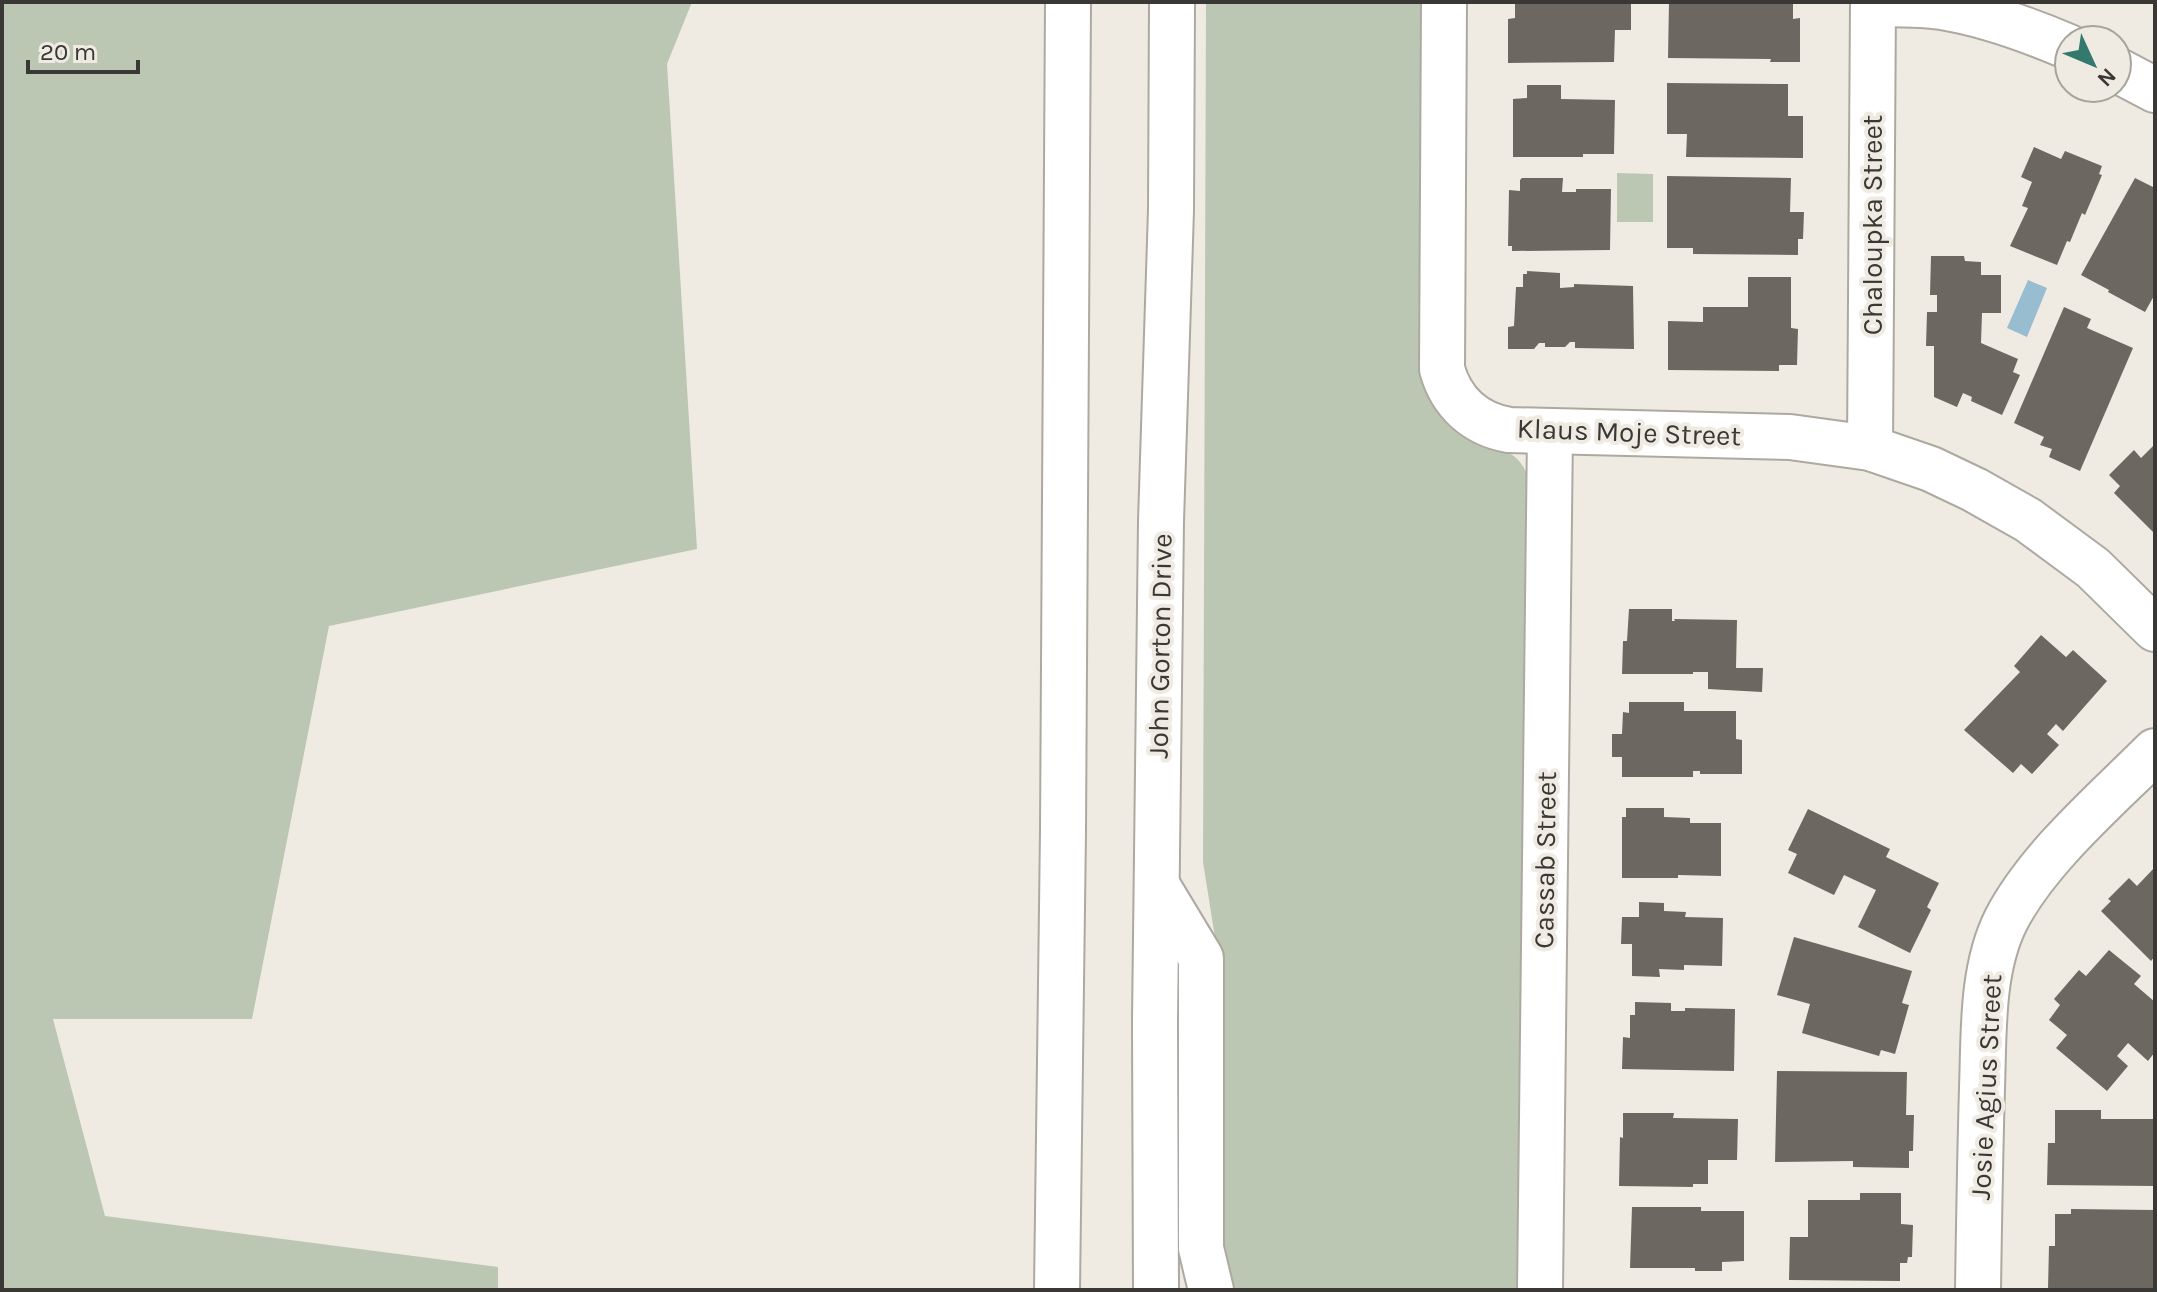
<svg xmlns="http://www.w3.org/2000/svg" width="2157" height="1292" viewBox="0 0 2157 1292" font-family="Karla,sans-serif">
  <rect width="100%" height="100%" fill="#efebe3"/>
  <!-- green -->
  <g fill="#bcc7b3">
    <path d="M2,2H692L667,64L697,549L329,626L252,1019H53L105,1216L498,1267V1290H2Z"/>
    <path d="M1206,2H1422L1420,373C1428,398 1438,421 1461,435C1490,451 1519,443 1529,481L1524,1290H1233L1225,1252L1219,1200L1220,969L1203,862Z"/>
    <path d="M1617,173L1653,174V222H1617Z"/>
  </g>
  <!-- water -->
  <path fill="#98bcd0" d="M2028,280L2047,288L2027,337L2007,328Z"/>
  <!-- building -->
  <g fill="#6d6761">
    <path d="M1515,2H1631V30H1615L1614,62L1508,63V19L1515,18Z"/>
    <path d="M1669,2H1793V19L1800,18V62H1770L1771,59L1668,58Z"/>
    <path d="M1667,83L1788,84V116H1803V158L1686,157L1687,134H1667Z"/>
    <path d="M1527,85H1561V99L1615,100L1614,154H1583V157H1513V99L1527,98Z"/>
    <path d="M2034,147L2061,159L2065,151L2102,166L2099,174L2102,175L2085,215L2082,213L2070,242L2067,241L2057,265L2010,246L2028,208L2022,206L2032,182L2021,177Z"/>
    <path d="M1667,176L1791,178L1790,212H1804L1803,239H1798V255L1693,254V248H1667Z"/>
    <path d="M1522,178H1563L1562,192H1576V189H1611L1610,250L1512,251V246H1508L1509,190L1520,191V180Z"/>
    <path d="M2135,178L2155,188V294L2145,312L2108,292L2109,290L2081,275Z"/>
    <path d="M1931,256H1964L1965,261L1981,262V275H2001V313H1982L1981,343L2018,359L2013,372L2020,375L2002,415L1971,401L1972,397L1963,393L1957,407L1934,397V346H1926L1927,312H1937V295H1930Z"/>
    <path d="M1527,271L1560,273V288L1574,287V284L1633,286L1634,349L1575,348V342H1570L1565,347H1545V343H1539L1534,349H1508V327L1514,326L1516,287H1523V274H1527Z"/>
    <path d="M1748,277H1791V328L1798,329L1797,365H1779V371L1668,370V321L1703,322V307H1748Z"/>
    <path d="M2064,307L2091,319L2087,328L2133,348L2080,471L2049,457L2052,449L2040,445L2044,437L2014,423Z"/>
    <path d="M2155,444V534L2114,493L2120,486L2109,475L2134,450L2141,458Z"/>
    <path d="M1629,609H1672V621H1675L1674,619L1737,620L1736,668H1763L1762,692L1708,689V672H1693V674H1622L1623,641H1627Z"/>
    <path d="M2041,635L2066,657L2073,650L2107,681L2063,731L2056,724L2047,734L2059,745L2032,774L2021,764L2013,773L1964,730L2020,672L2014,666Z"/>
    <path d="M1629,702H1684V711H1736V739L1742,740V774H1700V771H1693V777H1622V757H1612V734H1622L1623,712L1629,713Z"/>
    <path d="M1626,808H1664V817L1690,818V823H1721V876L1678,875V878H1622V817H1626Z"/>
    <path d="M1808,809L1890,849L1886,857L1939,883L1927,907L1931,910L1910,953L1858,927L1876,890L1844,875L1834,895L1788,873L1797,854L1788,850Z"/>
    <path d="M2155,867V956L2151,961L2101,911L2111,901L2108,899L2129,878L2137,886Z"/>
    <path d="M1639,902L1664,903V911L1686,912L1685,917L1723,918L1722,966L1684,965V970L1659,969L1660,977L1632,976V944H1621L1622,917H1639Z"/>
    <path d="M1794,937L1912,971L1902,1003L1909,1005L1895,1054L1881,1050L1879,1056L1802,1033L1810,1004L1777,995Z"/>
    <path d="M2109,950L2141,976L2134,984L2155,1002V1052L2148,1061L2128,1043L2117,1056L2128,1066L2107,1091L2056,1048L2067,1035L2049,1020L2060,1005L2054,999L2079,970L2086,976Z"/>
    <path d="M1635,1002L1671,1003V1011H1685V1008L1735,1009L1734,1071L1622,1069L1623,1037L1630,1038V1015H1635Z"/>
    <path d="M1777,1071L1907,1072L1906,1115H1914L1913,1151H1909V1168L1853,1167V1161L1775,1162Z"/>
    <path d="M2055,1110H2101V1119H2155V1186L2047,1185L2048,1143H2055Z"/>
    <path d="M1623,1113H1674L1673,1118L1738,1119L1737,1160H1708V1184H1693V1187L1619,1186L1620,1137L1623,1138Z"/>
    <path d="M1860,1193H1901V1224L1913,1225L1912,1257H1908L1907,1263H1900V1281L1789,1280L1790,1237H1808V1200H1860Z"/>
    <path d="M1632,1207H1701V1211H1744V1261L1722,1262V1271H1695V1268H1630Z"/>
    <path d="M2071,1209L2155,1210L2153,1290L2048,1289L2049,1246H2055V1214H2071Z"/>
  </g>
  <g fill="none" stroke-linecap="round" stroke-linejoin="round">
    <!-- minor casing -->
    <g stroke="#ada9a1" stroke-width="48">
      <g id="minor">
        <path d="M1444,2L1442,369C1451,402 1475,424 1509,430L1790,437L1870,448L1931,469L1975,490L2028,520L2093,568L2155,629"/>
        <path d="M1873,4C1896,4 1919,4 1942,7C1985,14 2029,30 2069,47"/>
        <path d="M2117,70L2155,90"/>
        <path d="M1870,448L1873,2"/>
        <path d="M1540,1290L1550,431"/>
        <path d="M1978,1290C1979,1223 1980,1156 1982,1088C1984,1034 1981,970 2006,920C2038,858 2106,800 2155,751"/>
      </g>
    </g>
    <!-- major casing -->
    <g stroke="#ada9a1" stroke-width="48">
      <g id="major">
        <path d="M1157,885L1201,958V1248L1211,1290"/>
        <path d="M1057,1290L1063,831L1068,2"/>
        <path d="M1156,1290L1155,1021L1161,521L1171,210L1172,2"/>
      </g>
    </g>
    <!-- minor -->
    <use href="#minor" stroke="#fff" stroke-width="44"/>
    <!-- major -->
    <use href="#major" stroke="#fff" stroke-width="44"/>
  </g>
  <g text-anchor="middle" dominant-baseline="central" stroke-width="8" stroke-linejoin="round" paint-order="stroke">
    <!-- street labels -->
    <g font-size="28" fill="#3a3835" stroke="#efebe3">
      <text transform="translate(1872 225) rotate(-90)">Chaloupka Street</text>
      <text transform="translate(1629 432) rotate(2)">Klaus Moje Street</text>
      <text transform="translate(1160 646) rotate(-89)">John Gorton Drive</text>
      <text transform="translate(1545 860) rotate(-89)">Cassab Street</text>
      <text transform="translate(1986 1087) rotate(-87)">Josie Agius Street</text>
    </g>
  </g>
  <!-- border -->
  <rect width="2157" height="1292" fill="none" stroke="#3a3835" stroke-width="8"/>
  <!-- north arrow -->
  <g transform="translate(2093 64) rotate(134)"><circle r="38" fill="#efebe3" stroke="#a7a39d" stroke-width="2"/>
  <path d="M0-6L14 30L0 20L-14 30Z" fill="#34796d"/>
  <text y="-12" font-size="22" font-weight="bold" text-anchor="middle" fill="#3a3835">N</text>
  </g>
  <!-- scale -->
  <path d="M28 60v12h110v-12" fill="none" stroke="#3a3835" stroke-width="4"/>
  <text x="40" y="60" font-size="24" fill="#3a3835" stroke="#efebe3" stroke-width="6" paint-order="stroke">20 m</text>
</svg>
